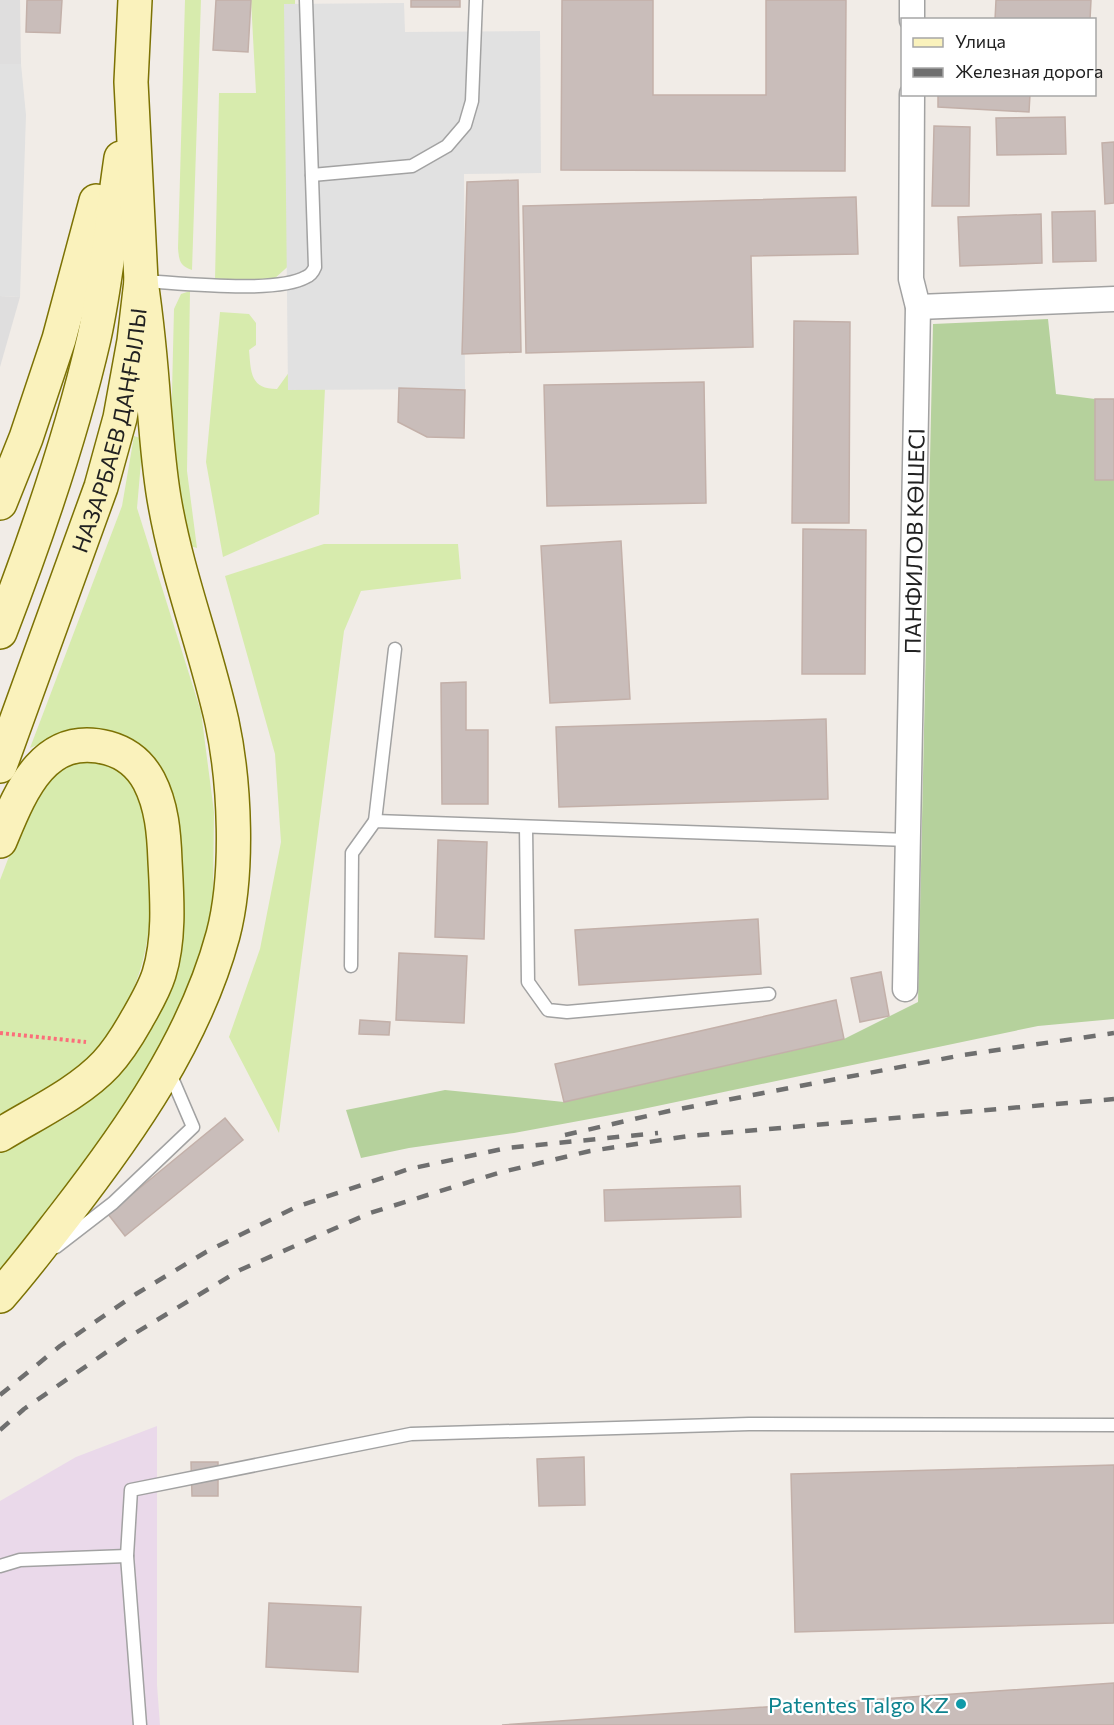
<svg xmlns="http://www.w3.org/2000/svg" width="1114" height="1725" viewBox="0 0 1114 1725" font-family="Commissioner,sans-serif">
  <rect width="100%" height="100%" fill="#f1ece7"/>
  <!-- residential -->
  <g fill="#dfdede">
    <path d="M0,0H20L21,64H0Z"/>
    <path d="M0,296L20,297L0,367Z"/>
  </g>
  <!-- industrial -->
  <path fill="#ead9ea" d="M157,1426V1685L160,1725H0V1501L76,1457Z"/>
  <!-- grass -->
  <g fill="#d7ebad">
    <path d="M185,0H201L192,270C180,266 179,261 178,248Z"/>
    <path d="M251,0H295L294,261L274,279L215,280L219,93H256Z"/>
    <path d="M190,291L187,471L197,548L187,545L170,475L174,309L181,294Z"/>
    <path d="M220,312L249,314L256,323V345L249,350C251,372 250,389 277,389L295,364L328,325L319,514L223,557L206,462Z"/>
    <path d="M134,436L143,439L137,508L201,712L214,812L213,899L205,947L176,1029L97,1155L0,1276V1152L66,1118L93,1098L121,1070L156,1015L157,777L48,741L30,748L122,506Z"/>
    <path d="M324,544H458L461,579L361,591L344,631L279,1133L229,1037L260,949L281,842L275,754L225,576Z"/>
    <path d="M82,757L126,769C132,779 140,790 144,801C148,814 147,832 148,846C154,918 151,972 109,1033C85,1069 36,1094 0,1115V880L34,791L44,776Z"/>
  </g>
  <!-- forest -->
  <path fill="#b5d19c" d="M1048,319L1056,394L1095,399V479L1114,480V1019L1038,1026L638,1110L514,1133L409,1148L361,1158L346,1110L445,1090L564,1102L844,1039L918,1002L933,324Z"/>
  <!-- parking -->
  <g fill="#e1e1e1">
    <path d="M404,3L405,32L540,31L541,173L464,174L465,389L288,390L284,4Z"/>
    <path d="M0,64H21L26,115L20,297L0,296Z"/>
  </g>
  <!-- building -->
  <g fill="#c9bdba" stroke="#c3b0a9" stroke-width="1.5">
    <path d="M27,0H62L60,33L26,32Z"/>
    <path d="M216,0H251L248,52L213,50Z"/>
    <rect x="411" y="0" width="49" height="7"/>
    <path d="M562,0H653V95H766V0H846L845,171L561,170Z"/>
    <path d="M996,0H1091L1090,20H995Z"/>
    <path d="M938,94H1030L1029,112L938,107Z"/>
    <path d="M1065,117L1066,154L997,155L996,118Z"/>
    <path d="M934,126L970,127L969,206H932Z"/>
    <path d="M1114,142V203L1105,204L1102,143Z"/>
    <path d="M518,180L521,352L462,354L467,182Z"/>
    <path d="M856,197L858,254L751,256L753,347L526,353L523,206Z"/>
    <path d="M1095,211L1096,261L1053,262L1052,212Z"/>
    <path d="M1041,214L1042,263L960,266L958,217Z"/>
    <path d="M794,321L850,322L849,523H792Z"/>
    <path d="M704,382L706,503L547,506L544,385Z"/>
    <path d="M399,388L465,390L464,438L427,437L398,422Z"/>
    <rect x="1095" y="399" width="19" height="81"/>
    <path d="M803,529L866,530L865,674H802Z"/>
    <path d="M621,541L630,699L550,703L541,546Z"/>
    <path d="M466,682V730H488V804H442L441,683Z"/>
    <path d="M826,719L828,799L559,807L556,727Z"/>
    <path d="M438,840L487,842L484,939L435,937Z"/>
    <path d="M758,919L761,974L579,985L575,930Z"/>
    <path d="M399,953L467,956L464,1023L396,1020Z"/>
    <path d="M881,972L889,1016L860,1022L851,978Z"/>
    <path d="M836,1000L844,1039L564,1102L555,1064Z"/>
    <path d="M360,1020L390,1022L389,1035L359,1034Z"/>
    <path d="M225,1118L243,1140L125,1236L108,1214Z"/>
    <path d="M740,1186L741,1217L605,1221L604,1190Z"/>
    <path d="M584,1457L585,1505L539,1506L537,1459Z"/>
    <path d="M191,1462H218V1496H192Z"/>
    <path d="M1114,1465V1623L795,1632L791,1474Z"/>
    <path d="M269,1603L361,1607L358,1672L266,1667Z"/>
    <path d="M1114,1683V1725H502Z"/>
  </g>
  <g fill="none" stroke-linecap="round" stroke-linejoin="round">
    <!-- lane casing -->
    <g stroke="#a2a2a2" stroke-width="15">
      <g id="lane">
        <path d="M312,175L412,166L447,146L465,125L472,101L476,0"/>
        <path d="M143,281C180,283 276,294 306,277C311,275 313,272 315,267L306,0"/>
        <path d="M375,821L395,649"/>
        <path d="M526,827L528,982L548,1010L567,1012L769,994"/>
        <path d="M351,966L352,853L375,821L908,840"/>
        <path d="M56,1247L113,1203L193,1127L169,1071"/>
        <path d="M0,1566L20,1560L127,1556"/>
        <path d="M140,1725L127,1556L131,1490L411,1434L749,1424L1114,1425"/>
      </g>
    </g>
    <!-- street casing -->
    <g stroke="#a2a2a2" stroke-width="27">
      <g id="street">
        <path d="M912,20V0"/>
        <path d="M918,307L1114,299"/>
        <path id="s1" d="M905,989L918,307L911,279L912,94"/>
      </g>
    </g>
    <!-- secondary casing -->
    <g stroke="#7c7204" stroke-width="36">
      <g id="secondary">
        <path d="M0,503L26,438L59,339L96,201"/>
        <path d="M0,632C37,536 71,438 94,338C107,279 112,218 121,158"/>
        <path id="s2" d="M0,766L101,487L120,418L134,341L141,281L131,82L135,0"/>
        <path d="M0,841C20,793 43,731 108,748C126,753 140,764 149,781C162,806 164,834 165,861C167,898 170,938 159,974C154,990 145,1005 137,1019C128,1035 118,1051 106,1064C79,1093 34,1114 0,1135"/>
        <path d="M0,1296C23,1270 44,1242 65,1215C130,1131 195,1039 223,935C239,874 235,783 222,722C206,649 178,578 165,504C159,472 157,439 154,406C151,364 147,322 141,281"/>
      </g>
    </g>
    <!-- path -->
    <path stroke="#fb6e7a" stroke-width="4" stroke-dasharray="3 3" stroke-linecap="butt" d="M0,1033L86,1042"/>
    <!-- lane -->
    <use href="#lane" stroke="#fff" stroke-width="12"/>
    <!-- street -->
    <use href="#street" stroke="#fff" stroke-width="24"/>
    <!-- secondary -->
    <use href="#secondary" stroke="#faf2bc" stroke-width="33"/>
    <!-- rail -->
    <g stroke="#6f6f6f" stroke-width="4.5" stroke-dasharray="12 12" stroke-linecap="butt">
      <path d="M565,1135L669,1111L963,1055L1114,1033"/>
      <path d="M0,1395L60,1346L136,1294L206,1252L296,1207L409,1169L507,1148L658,1133"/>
      <path d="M0,1430L24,1409L127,1338L240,1270L370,1213L498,1173L590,1151L688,1136L1114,1099"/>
    </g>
  </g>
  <!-- markers -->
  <circle fill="#0f9aa8" stroke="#fff" stroke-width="2" cx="961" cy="1704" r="6"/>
  <g text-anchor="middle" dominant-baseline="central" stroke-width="4.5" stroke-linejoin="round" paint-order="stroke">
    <!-- street labels -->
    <g font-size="22" fill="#212121" stroke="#fff">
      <text stroke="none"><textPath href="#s2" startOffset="354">НАЗАРБАЕВ ДАҢҒЫЛЫ</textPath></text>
      <text stroke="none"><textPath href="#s1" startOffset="448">ПАНФИЛОВ КӨШЕСІ</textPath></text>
    </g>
    <!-- culture labels -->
    <g font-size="22" fill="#0d838f" stroke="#fff" text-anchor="end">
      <text x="949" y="1704">Patentes Talgo KZ</text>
    </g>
  </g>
  <!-- legend -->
  <rect x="901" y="18" width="195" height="78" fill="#ffffff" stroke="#a6a6a6" stroke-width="1.5"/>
  <rect x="913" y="38" width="30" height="9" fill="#faf2bc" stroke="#a6a6a6" stroke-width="1.5"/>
  <text x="955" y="48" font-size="18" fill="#212121">Улица</text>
  <rect x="913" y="68" width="30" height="9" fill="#6f6f6f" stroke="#a6a6a6" stroke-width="1.5"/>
  <text x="955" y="78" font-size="18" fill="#212121">Железная дорога</text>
</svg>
